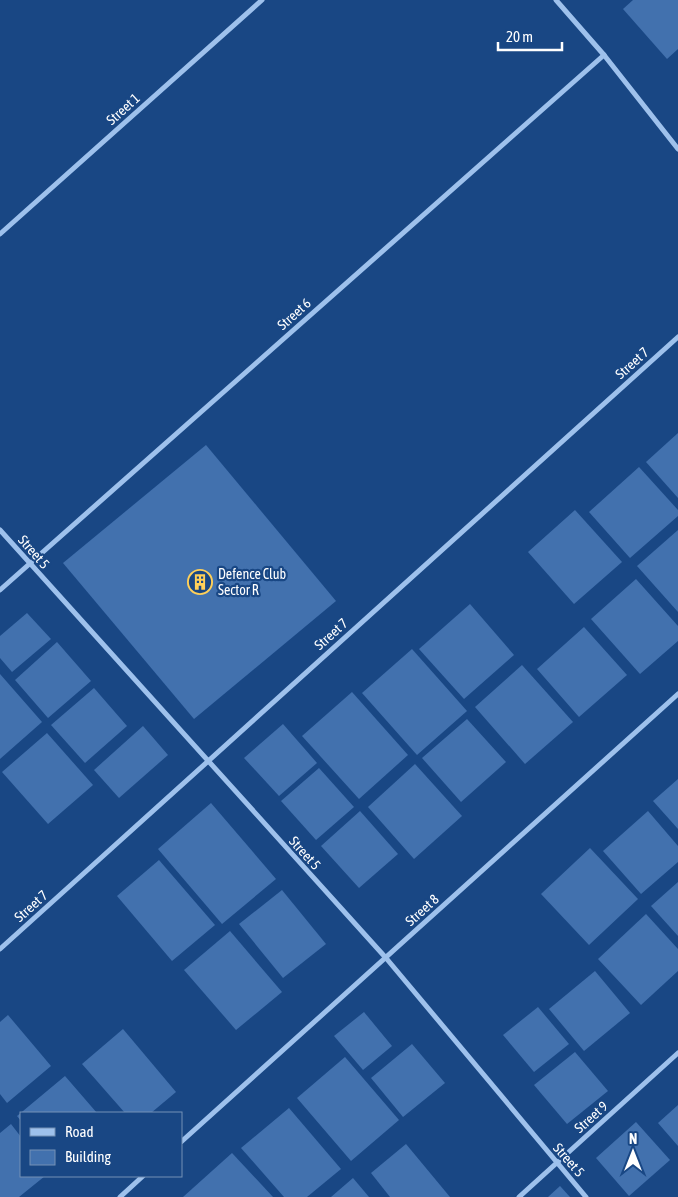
<svg xmlns="http://www.w3.org/2000/svg" width="678" height="1197" viewBox="0 0 678 1197" font-family="'Asap Condensed',sans-serif">
  <style>
    .building { fill: #4271ae }
    .lines { fill: none; stroke-linecap: round; stroke-linejoin: round }
    .minor { stroke: #9ec1ec; stroke-width: 5 }
    .labels { text-anchor: middle; dominant-baseline: central; stroke-width: 4.5; stroke-linejoin: round; paint-order: stroke }
    .street-label { font-size: 14px; fill: #fff; stroke: #194784 }
    .poi-label { font-size: 14px; fill: #fff; stroke: #194784; text-anchor: start }
  </style>
  <rect width="100%" height="100%" fill="#194784"/>
  <!-- building -->
  <g class="building">
    <polygon points="633,0 678,0 678,49 667,59 623,9"/>
    <polygon points="678,433 678,498 646,462"/>
    <polygon points="206,445 336,601 194,719 63,563"/>
    <polygon points="639,467 678,510 678,516 630,558 589,512"/>
    <polygon points="575,510 622,562 574,604 528,552"/>
    <polygon points="678,530 678,612 637,566"/>
    <polygon points="636,579 678,626 678,641 640,674 591,619"/>
    <polygon points="470,604 514,655 464,699 419,649"/>
    <polygon points="27,613 51,639 12,672 0,658 0,636"/>
    <polygon points="584,627 627,675 579,717 537,669"/>
    <polygon points="57,642 91,681 48,718 15,680"/>
    <polygon points="412,649 467,711 417,755 362,693"/>
    <polygon points="522,665 573,722 525,764 475,707"/>
    <polygon points="0,674 42,722 0,759"/>
    <polygon points="94,688 127,726 85,763 51,725"/>
    <polygon points="352,692 408,755 359,799 302,736"/>
    <polygon points="467,719 506,762 461,802 422,758"/>
    <polygon points="283,724 317,763 279,796 244,758"/>
    <polygon points="143,726 168,755 119,798 94,770"/>
    <polygon points="47,733 93,785 48,824 2,772"/>
    <polygon points="415,764 462,816 414,859 368,807"/>
    <polygon points="319,768 354,807 316,840 281,801"/>
    <polygon points="678,779 678,829 653,801"/>
    <polygon points="211,803 276,879 222,924 158,849"/>
    <polygon points="360,811 398,854 359,888 321,846"/>
    <polygon points="648,811 678,846 678,862 641,894 603,851"/>
    <polygon points="590,848 638,899 589,945 541,894"/>
    <polygon points="159,860 215,925 172,961 117,896"/>
    <polygon points="678,882 678,936 651,906"/>
    <polygon points="282,890 326,944 283,978 239,924"/>
    <polygon points="646,914 678,949 678,971 641,1005 598,959"/>
    <polygon points="230,931 282,992 236,1030 184,970"/>
    <polygon points="595,971 630,1013 584,1051 549,1009"/>
    <polygon points="538,1007 569,1044 534,1072 503,1035"/>
    <polygon points="364,1012 392,1046 363,1070 334,1036"/>
    <polygon points="8,1015 51,1066 7,1103 0,1094 0,1022"/>
    <polygon points="123,1029 176,1092 151,1113 125,1113 82,1064"/>
    <polygon points="412,1044 445,1083 403,1117 371,1078"/>
    <polygon points="575,1052 608,1091 567,1124 534,1085"/>
    <polygon points="345,1057 399,1120 351,1161 297,1098"/>
    <polygon points="65,1076 97,1113 21,1113 21,1121 17,1116"/>
    <polygon points="678,1105 678,1146 658,1123"/>
    <polygon points="289,1108 341,1169 307,1197 284,1197 241,1148"/>
    <polygon points="636,1122 670,1160 629,1196 596,1158"/>
    <polygon points="11,1124 21,1137 21,1176 45,1176 19,1197 0,1197 0,1133"/>
    <polygon points="406,1144 450,1197 390,1197 371,1173"/>
    <polygon points="232,1153 273,1197 183,1197"/>
    <polygon points="353,1178 369,1197 331,1197"/>
    <polygon points="560,1186 570,1197 548,1197"/>
  </g>
  <g class="lines">
    <!-- minor -->
    <g class="minor">
      <polyline points="556,0 604,55 678,149"/>
      <polyline points="0,234 262,0"/>
      <polyline points="0,530 386,958 586,1197"/>
      <polyline points="0,590 604,55"/>
      <polyline points="0,949 678,337"/>
      <polyline points="181,1142 678,694"/>
      <polyline points="120,1197 143,1176"/>
      <polyline points="519,1197 678,1053"/>
    </g>
  </g>
  <!-- icons -->
  <defs>
    <symbol id="building-ring" viewBox="-11 -11 22 22"><circle r="9.5" fill="#194784" stroke="#ffd059" stroke-width="1.5"/><path d="M-4-6H4V6H1V3H-1V6H-4ZM-2.5-4.3h1.7v1.8h-1.7ZM.8-4.3h1.7v1.8H.8ZM-2.5-1h1.7V.8h-1.7ZM.8-1h1.7V.8H.8Z" fill="#ffd059"/></symbol>
  </defs>
  <g fill-rule="evenodd">
    <use href="#building-ring" x="186" y="568" width="28" height="28"/>
  </g>
  <g class="labels">
    <!-- street labels -->
    <g class="street-label">
      <text transform="translate(123 109) rotate(-42)">Street 1</text>
      <text transform="translate(294 314) rotate(-42)">Street 6</text>
      <text transform="translate(632 363) rotate(-42)">Street 7</text>
      <text transform="translate(34 552) rotate(49)">Street 5</text>
      <text transform="translate(331 634) rotate(-42)">Street 7</text>
      <text transform="translate(305 853) rotate(48)">Street 5</text>
      <text transform="translate(31 906) rotate(-42)">Street 7</text>
      <text transform="translate(422 910) rotate(-42)">Street 8</text>
      <text transform="translate(591 1117) rotate(-42)">Street 9</text>
      <text transform="translate(569 1160) rotate(49)">Street 5</text>
    </g>
    <!-- poi labels -->
    <g class="poi-label">
      <text x="218" y="574">Defence Club<tspan x="218" dy="16">Sector R</tspan></text>
    </g>
  </g>
  <!-- legend -->
  <rect x="20" y="1112" width="162" height="65" fill="#194784" stroke="#7591b5"/>
  <rect x="30" y="1128" width="25" height="8" fill="#9ec1ec" stroke="#7591b5"/>
  <text x="65" y="1137" font-size="15" fill="#ffffff">Road</text>
  <rect x="30" y="1150" width="25" height="15" fill="#4271ae" stroke="#7591b5"/>
  <text x="65" y="1162" font-size="15" fill="#ffffff">Building</text>
  <!-- north arrow -->
  <g transform="translate(633 1152)" stroke="#194784" stroke-width="4" paint-order="stroke">
  <path d="M0-4L9 19L0 12L-9 19Z" fill="#ffffff"/>
  <text y="-8" font-size="14" font-weight="bold" text-anchor="middle" fill="#ffffff">N</text>
  </g>
  <!-- scale -->
  <path d="M498 42v8h64v-8" fill="none" stroke="#ffffff" stroke-width="2.5"/>
  <text x="506" y="42" font-size="15" fill="#ffffff" stroke="#194784" stroke-width="4" paint-order="stroke">20 m</text>
</svg>
